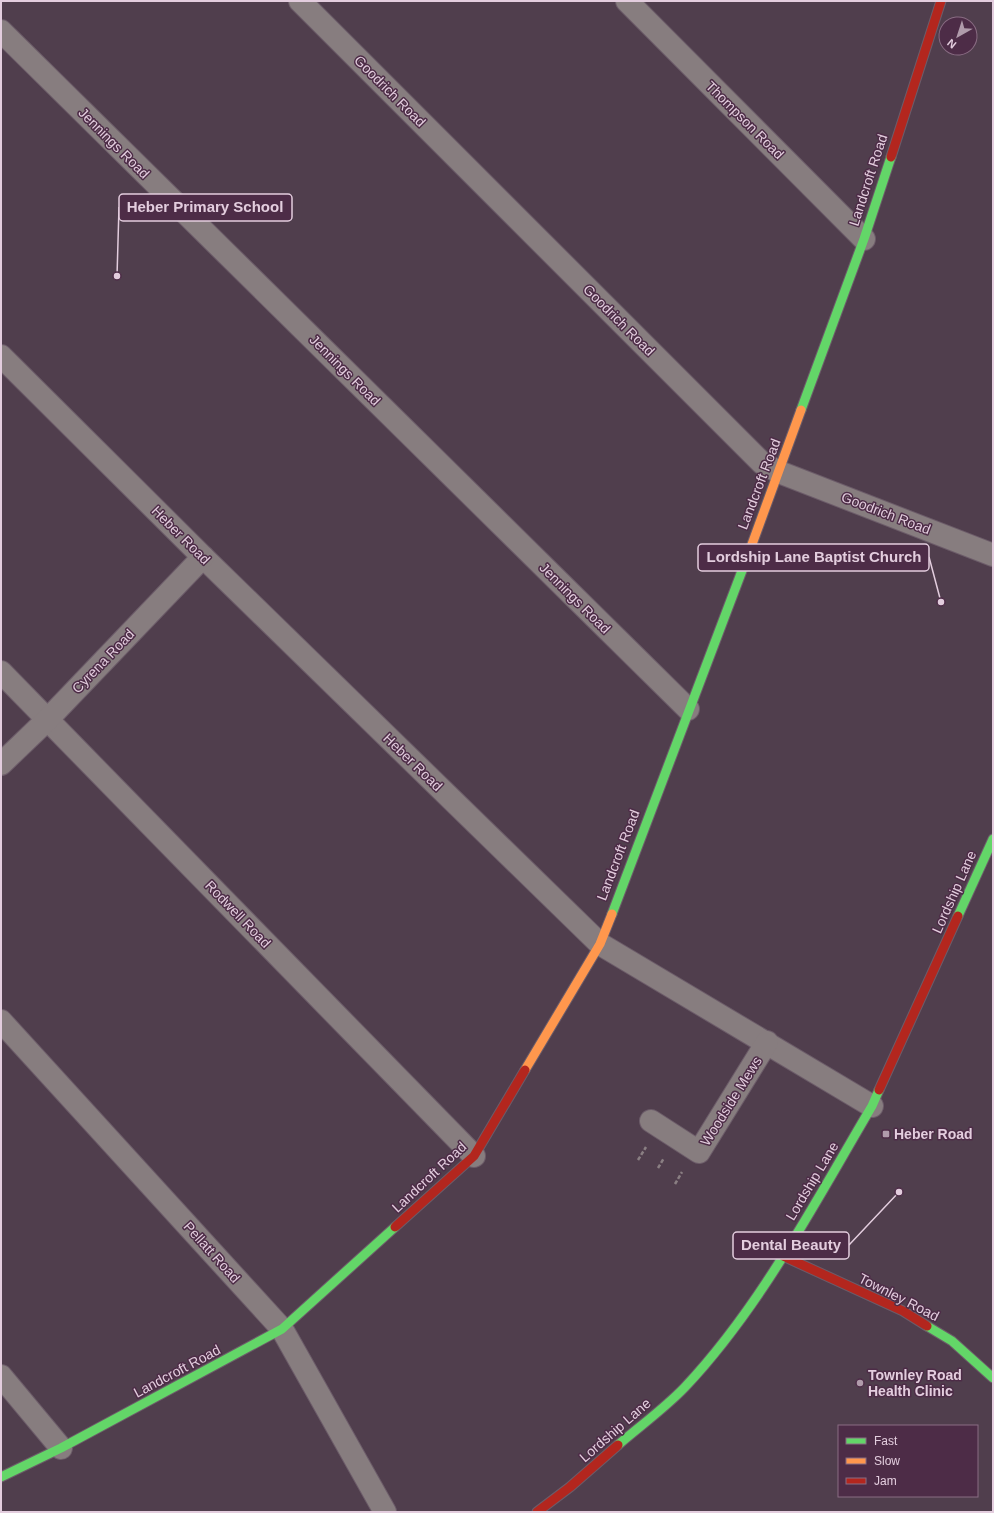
<svg xmlns="http://www.w3.org/2000/svg" width="994" height="1513" viewBox="0 0 994 1513" font-family="Helvetica,sans-serif">
  <style>
    .lines { fill: none; stroke-linecap: round; stroke-linejoin: round }
    .street-casing { stroke: #6c5c69; stroke-width: 24 }
    .fast-casing { stroke: #6c5c69; stroke-width: 11 }
    .slow-casing { stroke: #6c5c69; stroke-width: 11 }
    .jam-casing { stroke: #6c5c69; stroke-width: 11 }
    .path { stroke: #8a7f83; stroke-width: 2.5; stroke-dasharray: 4 2; stroke-linecap: butt }
    .street { stroke: #877d7f; stroke-width: 22 }
    .fast { stroke: #63d668; stroke-width: 9 }
    .slow { stroke: #ff974d; stroke-width: 9 }
    .jam { stroke: #b3261e; stroke-width: 9 }
    .poi-dot { fill: #b09bab; stroke: #4d2c47; stroke-width: 1.5 }
    .labels { text-anchor: middle; dominant-baseline: central; stroke-width: 3; stroke-linejoin: round; paint-order: stroke }
    .street-label { font-size: 14px; fill: #e3cdde; stroke: #4d2c47 }
    .poi-label { font-size: 14px; font-weight: bold; fill: #e3cdde; stroke: #4d2c47; text-anchor: start }
    .leader { fill: none; stroke: #e3cdde; stroke-width: 1.5 }
    .callout-dot { fill: #e3cdde; stroke: #4d2c47; stroke-width: 1.5 }
    .callout { fill: #4d2c47; stroke: #e3cdde; stroke-width: 1.5 }
    .callout-label { font-size: 15px; text-anchor: middle; font-weight: bold; fill: #e3cdde }
  </style>
  <rect width="100%" height="100%" fill="#503e4d"/>
  <g class="lines">
    <defs>
      <g id="street">
        <polyline points="300,1 762,463 779,472 993,555"/>
        <polyline points="627,1 864,239"/>
        <polyline points="1,31 688,709"/>
        <polyline points="1,356 203,557 600,944 872,1106"/>
        <polyline points="1,672 474,1156"/>
        <polyline points="1,764 48,719 203,557"/>
        <polyline points="1,1021 282,1329 385,1512"/>
        <polyline points="651,1121 699,1152 767,1042"/>
        <polyline points="1,1376 61,1448"/>
      </g>
      <g id="fast">
        <polyline points="801,410 864,239 891,157"/>
        <polyline points="612,914 751,547"/>
        <polyline points="958,916 993,839"/>
        <polyline points="927,1326 952,1341 993,1378"/>
        <path d="M618 1445C640 1426 665 1408 685 1387 762 1305 815 1202 872 1106L879 1090"/>
        <polyline points="1,1477 61,1448 282,1329 395,1227"/>
      </g>
      <g id="slow">
        <polyline points="751,547 801,410"/>
        <polyline points="525,1070 600,944 612,914"/>
      </g>
      <g id="jam">
        <polyline points="891,157 941,1"/>
        <polyline points="879,1090 958,916"/>
        <polyline points="395,1227 474,1156 525,1070"/>
        <polyline points="783,1256 903,1311 927,1326"/>
        <polyline points="537,1512 570,1487 618,1445"/>
      </g>
    </defs>
    <!-- street casing -->
    <use href="#street" class="street-casing"/>
    <!-- fast casing -->
    <use href="#fast" class="fast-casing"/>
    <!-- slow casing -->
    <use href="#slow" class="slow-casing"/>
    <!-- jam casing -->
    <use href="#jam" class="jam-casing"/>
    <!-- path -->
    <g class="path">
      <polyline points="638,1160 646,1147"/>
      <polyline points="658,1168 664,1158"/>
      <polyline points="675,1184 682,1172"/>
    </g>
    <!-- street -->
    <use href="#street" class="street"/>
    <!-- fast -->
    <use href="#fast" class="fast"/>
    <!-- slow -->
    <use href="#slow" class="slow"/>
    <!-- jam -->
    <use href="#jam" class="jam"/>
  </g>
  <!-- markers -->
  <g class="poi-dot">
    <rect x="882" y="1130" width="8" height="8" rx="2"/>
    <circle cx="860" cy="1383" r="4"/>
  </g>
  <g class="labels">
    <!-- street labels -->
    <g class="street-label">
      <text transform="translate(390 91) rotate(45)">Goodrich Road</text>
      <text transform="translate(745 120) rotate(45)">Thompson Road</text>
      <text transform="translate(114 143) rotate(45)">Jennings Road</text>
      <text transform="translate(868 180) rotate(-72)">Landcroft Road</text>
      <text transform="translate(619 320) rotate(45)">Goodrich Road</text>
      <text transform="translate(345 370) rotate(45)">Jennings Road</text>
      <text transform="translate(759 484) rotate(-69)">Landcroft Road</text>
      <text transform="translate(886 513) rotate(21)">Goodrich Road</text>
      <text transform="translate(181 535) rotate(45)">Heber Road</text>
      <text transform="translate(575 598) rotate(45)">Jennings Road</text>
      <text transform="translate(103 661) rotate(-46)">Cyrena Road</text>
      <text transform="translate(413 762) rotate(44)">Heber Road</text>
      <text transform="translate(618 855) rotate(-69)">Landcroft Road</text>
      <text transform="translate(954 892) rotate(-66)">Lordship Lane</text>
      <text transform="translate(238 914) rotate(46)">Rodwell Road</text>
      <text transform="translate(731 1101) rotate(-58)">Woodside Mews</text>
      <text transform="translate(429 1177) rotate(-43)">Landcroft Road</text>
      <text transform="translate(812 1181) rotate(-59)">Lordship Lane</text>
      <text transform="translate(212 1252) rotate(48)">Pellatt Road</text>
      <text transform="translate(899 1297) rotate(27)">Townley Road</text>
      <text transform="translate(177 1371) rotate(-28)">Landcroft Road</text>
      <text transform="translate(615 1430) rotate(-41)">Lordship Lane</text>
    </g>
    <!-- poi labels -->
    <g class="poi-label">
      <text x="894" y="1134">Heber Road</text>
      <text x="868" y="1375">Townley Road<tspan x="868" dy="16">Health Clinic</tspan></text>
    </g>
  </g>
  <!-- callouts -->
  <path class="leader" d="M117 276L119 207M941 602L929 557M899 1192L849 1245"/>
  <g class="callout-dot">
    <circle cx="117" cy="276" r="4"/>
    <circle cx="941" cy="602" r="4"/>
    <circle cx="899" cy="1192" r="4"/>
  </g>
  <g class="callout">
    <rect x="119" y="194" width="173" height="27" rx="4"/>
    <rect x="698" y="544" width="231" height="27" rx="4"/>
    <rect x="733" y="1232" width="116" height="27" rx="4"/>
  </g>
  <g class="callout-label">
    <text x="205" y="212">Heber Primary School</text>
    <text x="814" y="562">Lordship Lane Baptist Church</text>
    <text x="791" y="1250">Dental Beauty</text>
  </g>
  <!-- border -->
  <rect width="994" height="1513" fill="none" stroke="#e3cdde" stroke-width="4"/>
  <!-- legend -->
  <rect x="838" y="1425" width="140" height="72" fill="#4d2c47" stroke="#896c83"/>
  <rect x="846" y="1438" width="20" height="6" fill="#63d668" stroke="#896c83"/>
  <text x="874" y="1445" font-size="12" fill="#e3cdde">Fast</text>
  <rect x="846" y="1458" width="20" height="6" fill="#ff974d" stroke="#896c83"/>
  <text x="874" y="1465" font-size="12" fill="#e3cdde">Slow</text>
  <rect x="846" y="1478" width="20" height="6" fill="#b3261e" stroke="#896c83"/>
  <text x="874" y="1485" font-size="12" fill="#e3cdde">Jam</text>
  <!-- north arrow -->
  <g transform="translate(958 36) rotate(219)"><circle r="19" fill="#4d2c47" stroke="#896c83"/>
  <path d="M0-3L7 15L0 10L-7 15Z" fill="#b09bab"/>
  <text y="-6" font-size="11" font-weight="bold" text-anchor="middle" fill="#e3cdde">N</text>
  </g>
</svg>
